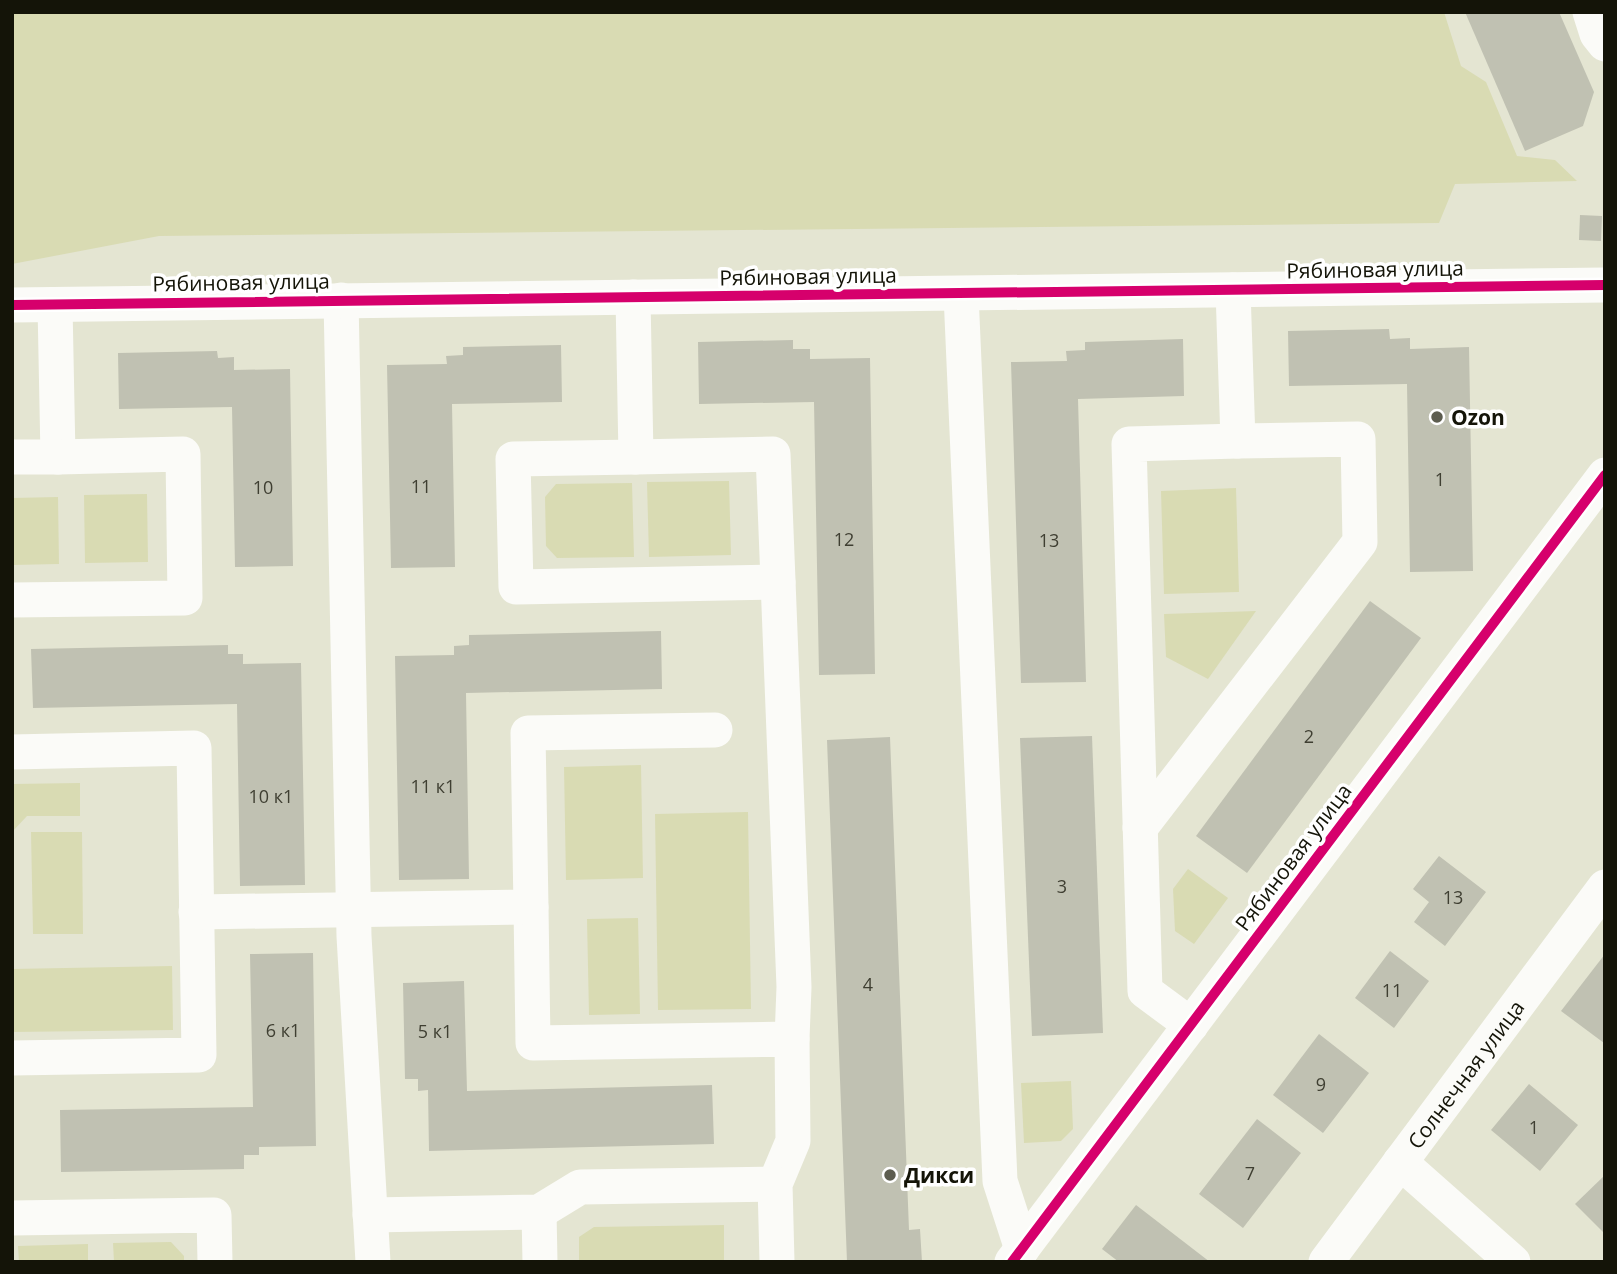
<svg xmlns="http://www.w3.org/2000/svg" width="1617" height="1274" viewBox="0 0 1617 1274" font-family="'Open Sans',sans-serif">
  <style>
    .green { fill: #d9dbb3 }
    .building { fill: #c0c1b2 }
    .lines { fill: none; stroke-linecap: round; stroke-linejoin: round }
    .minor { stroke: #fbfbf8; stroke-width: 35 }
    .cycleway-casing { stroke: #fff; stroke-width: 15 }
    .cycleway { stroke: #d6006c; stroke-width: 10 }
    .poi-dot { fill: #5d5d4f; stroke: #fff; stroke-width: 2.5 }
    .labels { text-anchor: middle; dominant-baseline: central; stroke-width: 7; stroke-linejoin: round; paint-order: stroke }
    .number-label { font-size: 18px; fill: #3f3f32 }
    .street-label { font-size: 21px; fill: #141408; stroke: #fff }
    .poi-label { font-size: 21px; font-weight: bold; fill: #141408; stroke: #fff; text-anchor: start }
  </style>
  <rect width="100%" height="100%" fill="#e4e5d2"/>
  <!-- green -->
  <g class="green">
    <polygon points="12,12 1444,12 1461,66 1486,82 1517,156 1555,160 1577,181 1455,184 1439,223 159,236 12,264"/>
    <polygon points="729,481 731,555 649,557 647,482"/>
    <polygon points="632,483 634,557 557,558 546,546 545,497 556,484"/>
    <polygon points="1236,488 1239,592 1164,594 1161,491"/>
    <polygon points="147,494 148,562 85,563 84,495"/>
    <polygon points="58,497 59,564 12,565 12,498"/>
    <polygon points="1256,611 1208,679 1166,657 1164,614"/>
    <polygon points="641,765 643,878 566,880 564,767"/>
    <polygon points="80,783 80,816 27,816 12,832 12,784"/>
    <polygon points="748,812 751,1009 658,1010 655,814"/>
    <polygon points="31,832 82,832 83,934 33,934"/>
    <polygon points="1188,869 1228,898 1194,944 1175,931 1173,889"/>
    <polygon points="638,918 640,1014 589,1015 587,919"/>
    <polygon points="172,966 173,1030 12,1032 12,969"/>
    <polygon points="1071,1081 1073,1129 1061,1141 1024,1143 1021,1083"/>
    <polygon points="724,1225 724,1262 579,1262 579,1237 594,1227"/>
    <polygon points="171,1242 184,1256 184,1262 114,1262 113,1243"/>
    <polygon points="88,1244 88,1262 19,1262 18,1246"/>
  </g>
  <!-- building -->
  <g class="building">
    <polygon points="1465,12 1559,12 1594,92 1583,126 1525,151"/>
    <polygon points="1580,215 1602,216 1601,241 1579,240"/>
    <polygon points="1389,329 1390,339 1410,338 1410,349 1469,347 1473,571 1410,572 1407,384 1289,386 1288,331"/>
    <polygon points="1183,339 1184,396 1078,399 1086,682 1021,683 1011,362 1067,361 1066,351 1085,350 1085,342"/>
    <polygon points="793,340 793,349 810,349 810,359 870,358 875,674 819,675 814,402 699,404 698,342"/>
    <polygon points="561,345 562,402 452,404 455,567 391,568 387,365 447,364 446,356 463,355 463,347"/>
    <polygon points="217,351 218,358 234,357 234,370 290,369 293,566 235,567 232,407 119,409 118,353"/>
    <polygon points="1370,601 1421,638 1247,873 1196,836"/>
    <polygon points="661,631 662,689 466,693 469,879 399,880 395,656 454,655 454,646 469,645 469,635"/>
    <polygon points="228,645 228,654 243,654 243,664 301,663 305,885 240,886 237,704 33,708 31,649"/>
    <polygon points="1092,736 1103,1033 1032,1036 1020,738"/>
    <polygon points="890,737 909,1230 920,1229 922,1262 847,1262 827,740"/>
    <polygon points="1439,856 1486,892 1445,946 1414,922 1429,902 1413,889"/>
    <polygon points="1390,951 1429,981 1394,1028 1355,998"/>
    <polygon points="313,953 316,1146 259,1147 259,1155 244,1155 244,1169 61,1172 60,1110 253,1107 250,954"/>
    <polygon points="1605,954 1605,1042 1604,1043 1561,1011"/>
    <polygon points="464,981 467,1091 712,1085 714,1144 429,1151 428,1090 418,1091 418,1079 405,1079 403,983"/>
    <polygon points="1319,1034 1369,1073 1323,1133 1273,1095"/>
    <polygon points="1529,1084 1578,1125 1540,1171 1491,1130"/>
    <polygon points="1257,1119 1301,1153 1243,1228 1199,1194"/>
    <polygon points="1605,1175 1605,1234 1575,1204"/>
    <polygon points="1136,1205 1210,1262 1119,1262 1102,1249"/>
  </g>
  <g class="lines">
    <!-- minor -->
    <g class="minor">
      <polyline points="1590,12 1597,34 1605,44"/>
      <polyline points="961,294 1000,1181 1022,1249"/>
      <polyline points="633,297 636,457 773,454 794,987 792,1039"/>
      <polyline points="341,300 354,936 373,1262"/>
      <polyline points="12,305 1605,285"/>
      <polyline points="12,457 58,457 55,305"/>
      <polyline points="636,457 513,459 516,587 778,582"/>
      <polyline points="12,600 185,598 183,454 58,457"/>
      <polyline points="12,752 194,748 199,1055 12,1058"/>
      <polyline points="1140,828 1360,542 1358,439 1238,441"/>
      <polyline points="531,907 533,1043 792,1039 793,1141 775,1184 777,1262"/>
      <polyline points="196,912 531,907 528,733 715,730"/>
      <polyline points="1191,1025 1145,991 1129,444 1238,441 1233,290"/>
      <polyline points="1400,1162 1513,1262"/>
      <polyline points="539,1212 540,1262"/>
      <polyline points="370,1215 539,1212 580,1187 775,1184"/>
      <polyline points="12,1218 214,1215 215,1262"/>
      <polyline points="1012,1262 1605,475"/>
      <path id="s1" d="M1326 1262 1605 887"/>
    </g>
    <defs>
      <g id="cycleway">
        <polyline points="12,305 1605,285"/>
        <polyline points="1012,1262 1605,475"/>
      </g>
    </defs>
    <!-- cycleway casing -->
    <use href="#cycleway" class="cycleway-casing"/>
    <!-- cycleway -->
    <use href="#cycleway" class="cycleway"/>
  </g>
  <!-- markers -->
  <g class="poi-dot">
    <circle cx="1437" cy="417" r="7"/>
    <circle cx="890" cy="1175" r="7"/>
  </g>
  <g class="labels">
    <!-- number labels -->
    <g class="number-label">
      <text x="1440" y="479">1</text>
      <text x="421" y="486">11</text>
      <text x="263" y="487">10</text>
      <text x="844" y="539">12</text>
      <text x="1049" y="540">13</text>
      <text x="1309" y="736">2</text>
      <text x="433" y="786">11 к1</text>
      <text x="271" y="796">10 к1</text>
      <text x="1062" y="886">3</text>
      <text x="1453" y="897">13</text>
      <text x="868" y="984">4</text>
      <text x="1392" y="990">11</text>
      <text x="283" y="1030">6 к1</text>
      <text x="435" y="1031">5 к1</text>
      <text x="1321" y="1084">9</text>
      <text x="1534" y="1127">1</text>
      <text x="1250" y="1173">7</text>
    </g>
    <!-- street labels -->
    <g class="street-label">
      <text transform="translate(1375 269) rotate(-1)">Рябиновая улица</text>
      <text transform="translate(808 276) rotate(-1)">Рябиновая улица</text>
      <text transform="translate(241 282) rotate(-1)">Рябиновая улица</text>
      <text transform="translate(1293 857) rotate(-53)">Рябиновая улица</text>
      <text stroke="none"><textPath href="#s1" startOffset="234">Солнечная улица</textPath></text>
    </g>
    <!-- poi labels -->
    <g class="poi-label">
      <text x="1451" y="417">Ozon</text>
      <text x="904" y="1175">Дикси</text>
    </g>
  </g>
  <!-- border -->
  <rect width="1617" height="1274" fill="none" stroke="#141408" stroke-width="28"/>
</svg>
